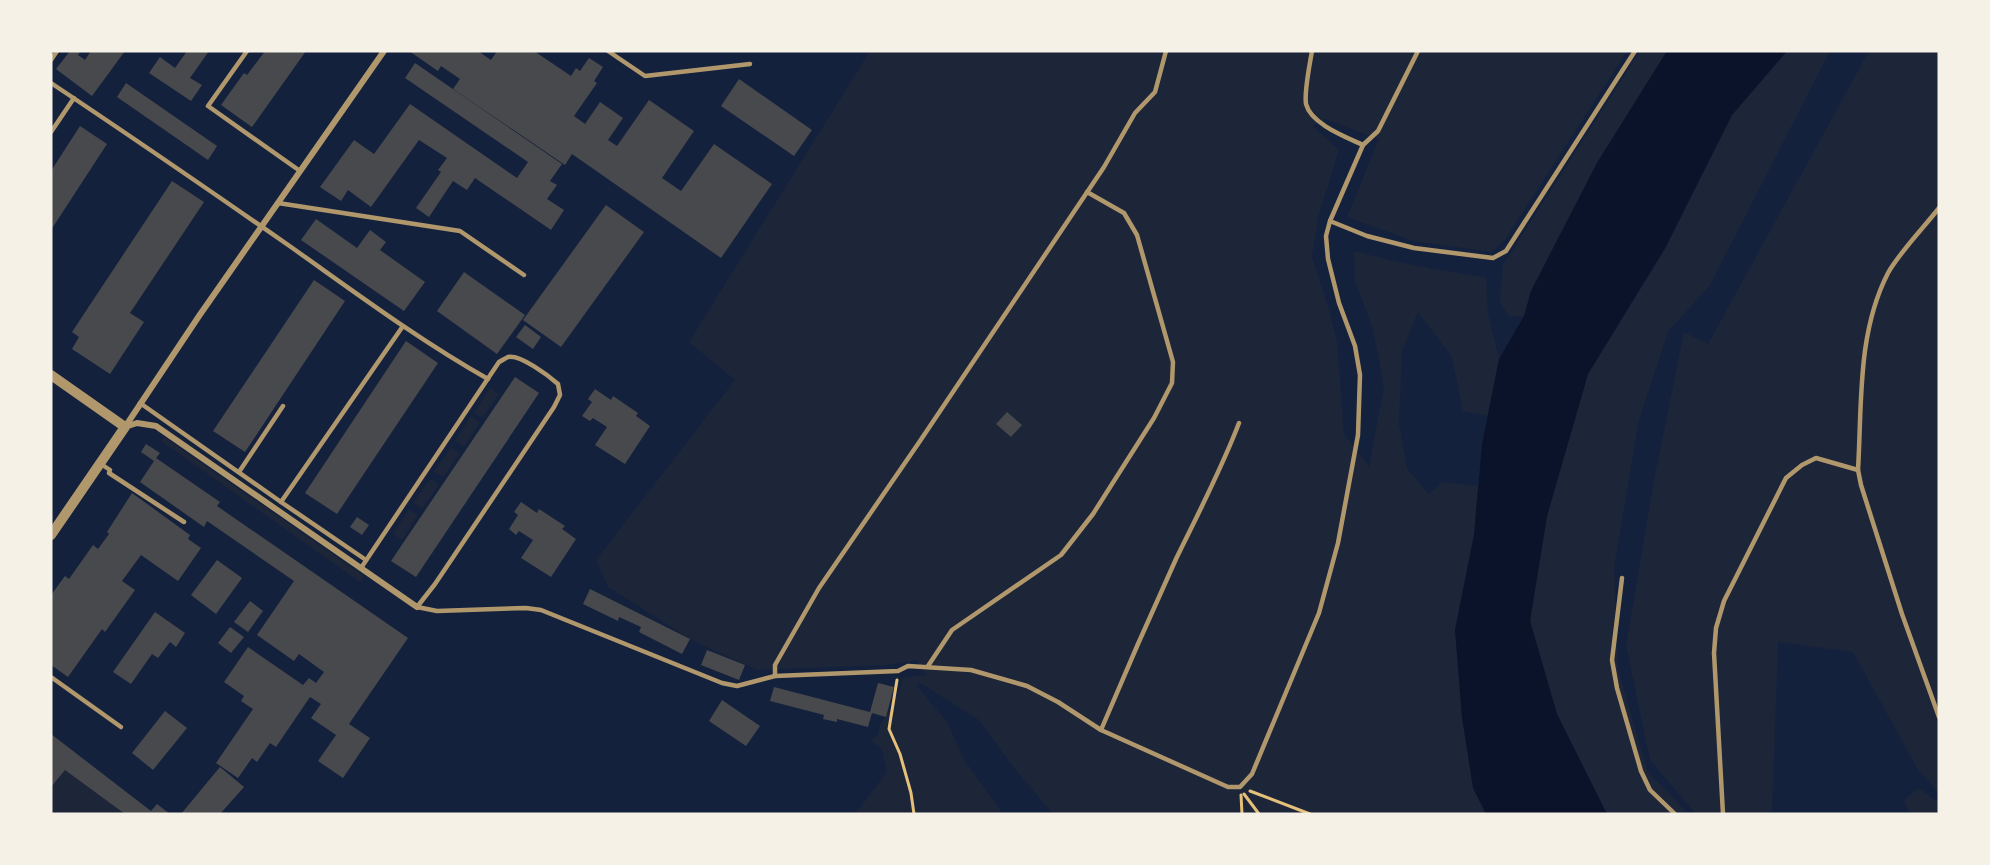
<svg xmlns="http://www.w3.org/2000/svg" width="1990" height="865" viewBox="0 0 1990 865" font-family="Helvetica,sans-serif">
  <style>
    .green { fill: #1d2539 }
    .water { fill: #0b132b }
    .building { fill: #48494c }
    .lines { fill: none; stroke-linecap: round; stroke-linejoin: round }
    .path { stroke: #e5c07b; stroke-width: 3 }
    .service { stroke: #b1986c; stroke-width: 4.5 }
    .minor { stroke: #b1986c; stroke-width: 6 }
    .tertiary { stroke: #b1986c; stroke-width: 10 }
  </style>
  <rect width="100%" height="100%" fill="#14213d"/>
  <!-- green -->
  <g class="green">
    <polygon points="870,51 1627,51 1504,241 1492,252 1414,241 1347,217 1379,139 1325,119 1313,126 1339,150 1319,214 1312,256 1329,310 1337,342 1344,434 1369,467 1384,387 1373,329 1355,281 1354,251 1397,262 1486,278 1488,314 1499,359 1488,416 1463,411 1452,357 1418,312 1402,351 1399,424 1407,469 1429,494 1442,482 1478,486 1474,535 1455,630 1462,717 1473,788 1486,814 1053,814 1011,764 979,720 920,683 916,685 948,723 963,758 1003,814 855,814 887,772 882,750 870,740 878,735 880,725 895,702 903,678 926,675 917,660 888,665 757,670 692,640 608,587 596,560 735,380 689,342"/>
    <polygon points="1640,51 1667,51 1597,163 1531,291 1524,316 1509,317 1500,301 1503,265"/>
    <polygon points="1787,51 1830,51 1710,285 1668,332 1639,420 1614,567 1618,669 1648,772 1689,814 1607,814 1557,714 1530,621 1547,516 1588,374 1666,248 1732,115"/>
    <polygon points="1869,51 1939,51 1939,793 1917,768 1853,652 1778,642 1772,814 1696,814 1650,760 1626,645 1655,475 1684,332 1708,344"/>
    <polygon points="490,388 499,394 482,418 474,413"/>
    <polygon points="471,416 480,422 464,447 455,441"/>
    <polygon points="164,437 364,576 360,582 161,441"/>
    <polygon points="451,447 460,453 443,477 434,472"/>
    <polygon points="430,479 439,484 422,509 413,503"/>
    <polygon points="409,509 418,515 402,540 393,534"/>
    <polygon points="51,759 125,814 51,814"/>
    <polygon points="1919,788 1939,803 1939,814 1909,814 1904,800"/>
  </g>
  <!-- water -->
  <polygon class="water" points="1667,51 1787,51 1732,115 1665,248 1588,374 1547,516 1530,621 1557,714 1607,814 1486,814 1473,788 1462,717 1455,630 1474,535 1482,444 1499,359 1524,316 1531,291 1597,163"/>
  <!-- building -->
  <g class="building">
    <polygon points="70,51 78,51 80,52 78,55 85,60 91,51 125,51 92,96 56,69"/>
    <polygon points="187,51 209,51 190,78 202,85 191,101 149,73 160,57 175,68"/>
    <polygon points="265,51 306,51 252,127 221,105 244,73 247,75"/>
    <polygon points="409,51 478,51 491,60 497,51 534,51 571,76 576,68 580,71 589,58 603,67 594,81 597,83 574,116 585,124 600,102 623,118 608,140 617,146 649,100 694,131 662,178 681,191 714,144 772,184 721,258 572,154 565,165 453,89 460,79 441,66 438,71"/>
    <polygon points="415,63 562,164 550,181 557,185 547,199 564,210 551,230 475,178 467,190 453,181 429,217 416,208 441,172 438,170 447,158 419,140 371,207 348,190 341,201 320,187 354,140 374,154 410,104 517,178 528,162 405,78"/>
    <polygon points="739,79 812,130 794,156 721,106"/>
    <polygon points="126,83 217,146 208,160 117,97"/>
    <polygon points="80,126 107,144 51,230 51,171"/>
    <polygon points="172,181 204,202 130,313 144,322 110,374 72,349 79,337 72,332"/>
    <polygon points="606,205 644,232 561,347 523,320"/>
    <polygon points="316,219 357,248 370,230 386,242 380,250 425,282 404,311 301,240"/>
    <polygon points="464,272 525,315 497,354 437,311"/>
    <polygon points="314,280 345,301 245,452 213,431"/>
    <polygon points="525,325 541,337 533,349 516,337"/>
    <polygon points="406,341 438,363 337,514 305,493"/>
    <polygon points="515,377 539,393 416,577 391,561"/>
    <polygon points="595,389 611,400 613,396 638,413 636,416 650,426 625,464 595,445 607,427 593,418 590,421 582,416 592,402 588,399"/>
    <polygon points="1007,412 1022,425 1011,437 996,424"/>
    <polygon points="146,444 160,453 156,458 220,502 217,506 408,638 349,724 370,738 343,778 318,761 336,735 311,718 321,704 310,697 276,747 270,743 257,762 252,758 238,778 216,763 253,709 241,701 244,696 224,682 248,647 303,685 309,678 316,683 324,672 299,654 294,661 257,635 294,581 207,521 204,527 140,482 154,461 141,452"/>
    <polygon points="132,493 190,535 188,539 201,548 178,581 141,555 122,581 135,590 105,632 102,629 68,677 51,665 51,595 65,576 69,579 93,545 98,549 109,534 107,532"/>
    <polygon points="521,502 537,513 539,509 565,526 562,529 576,539 551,577 521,558 533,540 519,531 516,535 509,529 518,515 514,512"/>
    <polygon points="357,517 369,525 362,535 350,527"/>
    <polygon points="217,560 242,578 216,614 191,595"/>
    <polygon points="590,589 690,639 682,654 639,632 641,627 619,617 618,621 583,604"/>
    <polygon points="250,601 263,611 248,632 234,622"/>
    <polygon points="155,612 185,633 176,647 170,642 158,658 152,654 131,684 113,672"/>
    <polygon points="230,627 244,637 231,653 218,643"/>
    <polygon points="707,650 745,665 739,680 701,665"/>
    <polygon points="878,683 894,687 886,717 872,713 868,727 837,719 837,722 823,719 824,715 770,701 774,687 870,712"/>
    <polygon points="722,700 760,726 746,746 709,721"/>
    <polygon points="165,711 187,728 153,770 132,753"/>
    <polygon points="51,734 151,811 157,804 170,814 125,814 65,770 51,787"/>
    <polygon points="220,767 244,787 220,814 181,814"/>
  </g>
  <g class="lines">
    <!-- path -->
    <g class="path">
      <polyline points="897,680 889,729 900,754 911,793 914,814"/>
      <polyline points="1250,791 1310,814"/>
      <polyline points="1244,794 1259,814"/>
      <polyline points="1241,795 1242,814"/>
    </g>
    <!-- service -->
    <g class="service">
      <polyline points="247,51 208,106 300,171"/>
      <polyline points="608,51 645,76 750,64"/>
      <path d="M1312 51C1310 63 1304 92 1306 104 1311 124 1346 137 1363 145L1330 221"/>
      <polyline points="51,60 57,51"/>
      <path d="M51 83C132 137 212 192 291 247 356 293 419 340 488 379"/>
      <polyline points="51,132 74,98"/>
      <polyline points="1363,145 1378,131 1418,51"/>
      <polyline points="278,203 460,231 524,275"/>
      <path d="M1939 208C1925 226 1899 253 1888 273 1857 333 1862 404 1858 470L1861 485 1902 614 1939 717"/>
      <polyline points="140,403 281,502 403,326"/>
      <polyline points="101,464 110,470 109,473 184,522"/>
      <polyline points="239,472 283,406"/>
      <polyline points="281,502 366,560"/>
      <path d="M361 568 499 362C501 361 506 358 508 357 520 354 549 376 558 384L560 395 554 407 435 584 417 607 437 611 526 608 541 610 722 683 737 686 775 676 898 671 908 666 971 670 1027 686 1058 702 1101 730 1228 787H1240L1252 774 1319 613 1338 543 1358 435 1360 375 1355 346 1339 303 1328 259 1326 236 1330 221 1367 236 1414 248 1493 258 1506 251 1635 51"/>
      <polyline points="1622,578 1612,660 1617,688 1641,771 1650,790 1675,814"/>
      <polyline points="928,666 952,630 1061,555 1093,514 1154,418 1172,383 1173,362 1137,235 1124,213 1087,192"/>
      <polyline points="775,676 775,665 819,588 920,441 1104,167 1135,113 1155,92 1166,51"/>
      <polyline points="51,677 121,727"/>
      <path d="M1101 730C1125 673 1150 616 1176 559 1198 514 1221 470 1239 423"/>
      <polyline points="1723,814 1714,653 1716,628 1724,601 1786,478 1802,465 1816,458 1858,470"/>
    </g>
    <!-- minor -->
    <g class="minor">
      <polyline points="125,427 199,316 384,51"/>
      <polyline points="125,427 137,423 156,426 417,607"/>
    </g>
    <!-- tertiary -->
    <polyline class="tertiary" points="51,375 125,427 51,535"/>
  </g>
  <!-- border -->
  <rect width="1990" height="865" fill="none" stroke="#f6f1e7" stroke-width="105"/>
</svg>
